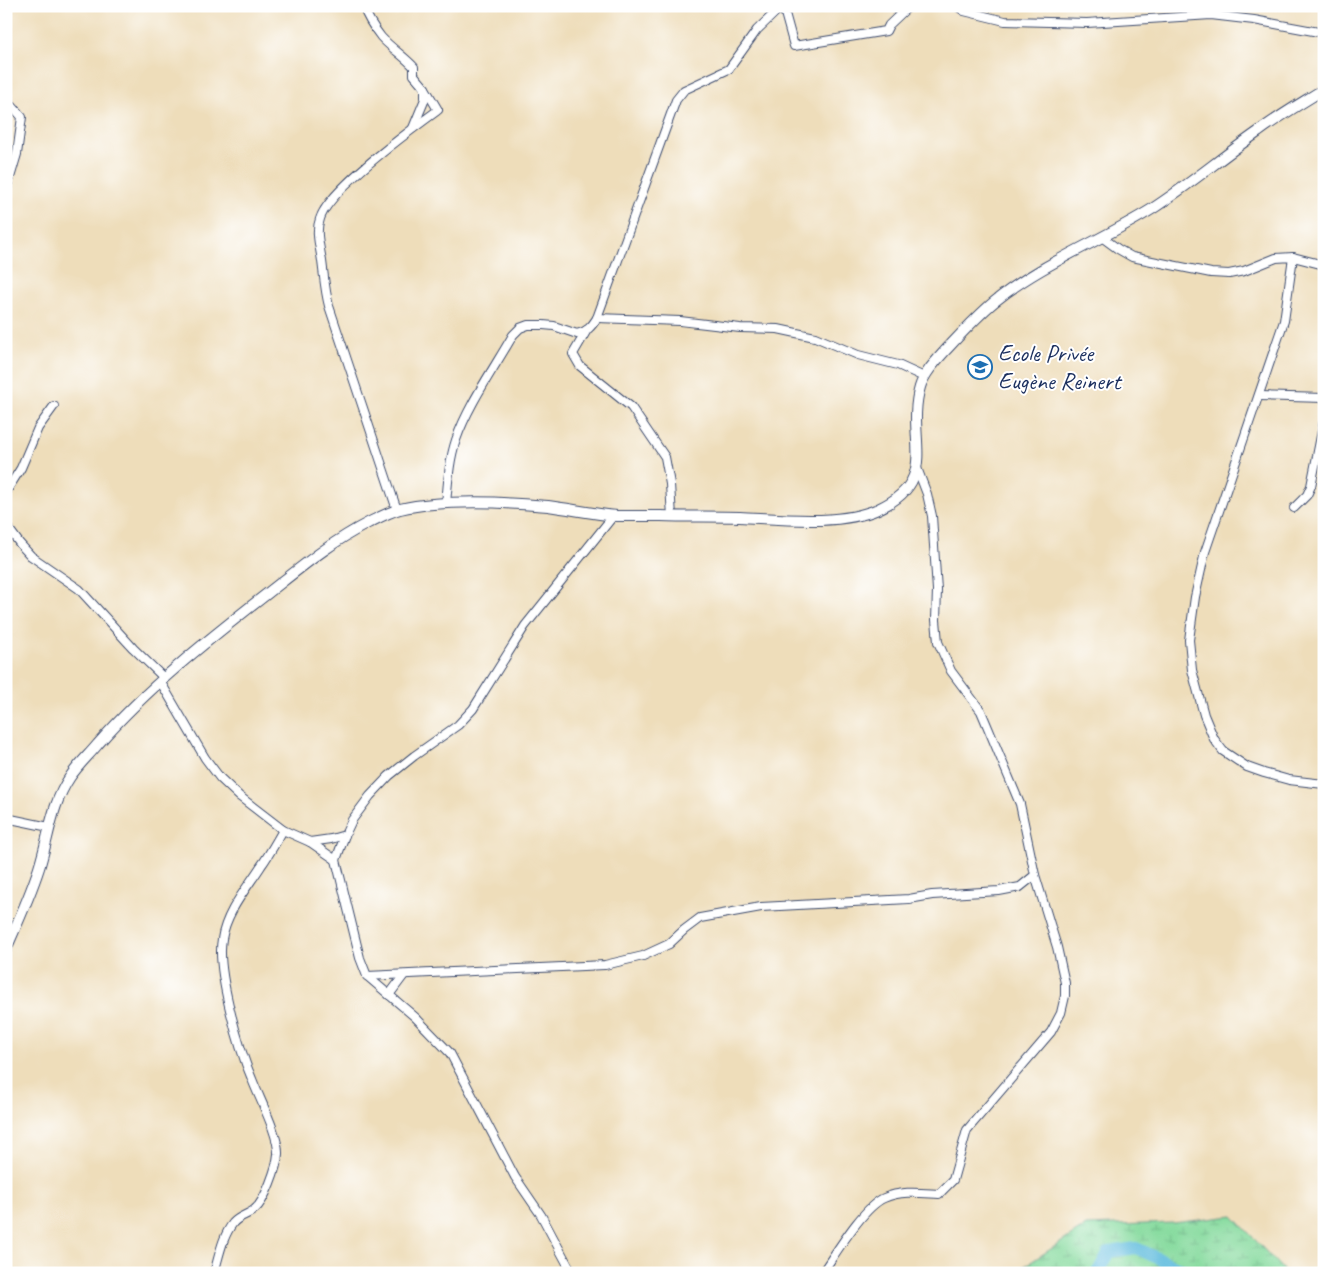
<svg xmlns="http://www.w3.org/2000/svg" width="1330" height="1279" viewBox="0 0 1330 1279" font-family="Caveat,sans-serif">
  <style>
    .wetland { fill: url(#wetland-marsh); stroke: #50847e }
    .lines { fill: none; stroke-linecap: round; stroke-linejoin: round }
    .river { stroke: #5fbbdd; stroke-width: 12 }
    .minor-casing { stroke: #3b496c; stroke-width: 10 }
    .tertiary-casing { stroke: #3b496c; stroke-width: 12 }
    .minor { stroke: #fff; stroke-width: 8 }
    .tertiary { stroke: #fff; stroke-width: 10 }
    .labels { text-anchor: middle; dominant-baseline: central; stroke-width: 4; stroke-linejoin: round; paint-order: stroke }
    .poi-label { font-size: 24px; fill: #1b2f5e; stroke: #fff; text-anchor: start }
  </style>
  <defs>
    <pattern id="wetland-marsh" width="20" height="14" patternUnits="userSpaceOnUse" patternTransform="scale(1.25)"><rect width="20" height="14" fill="#85da9d"/><path d="M1 5h8M5 5V1M11 12h8M15 12V8" fill="none" stroke="#72bb8a"/></pattern>
  </defs>
  <rect width="100%" height="100%" fill="#fff"/>
  <filter id="ink" filterUnits="userSpaceOnUse"><feTurbulence type="fractalNoise" baseFrequency=".02" numOctaves="2"/><feDisplacementMap in="SourceGraphic" scale="10" xChannelSelector="R" yChannelSelector="G"/><feConvolveMatrix kernelMatrix="1 2 1 2 8 2 1 2 1" color-interpolation-filters="sRGB"/></filter>
  <filter id="wash" filterUnits="userSpaceOnUse"><feTurbulence type="fractalNoise" baseFrequency=".0096" numOctaves="4" result="noise"/><feDisplacementMap in="SourceGraphic" scale="20" xChannelSelector="R" yChannelSelector="G"/><feGaussianBlur stdDeviation="1.12" result="paint"/><feColorMatrix in="noise" values="0 0 0 0 0 0 0 0 0 0 0 0 0 0 0 0 0 1.4 0 .05"/><feComposite in="paint" operator="in"/></filter>
  <g filter="url(#wash)">
    <rect width="100%" height="100%" fill="#eeddba"/>
    <!-- wetland -->
    <polygon class="wetland" points="1233,1216 1286,1273 1014,1273 1086,1226 1173,1223"/>
    <g class="lines">
      <!-- river -->
      <polyline class="river" points="1097,1273 1109,1252 1136,1248 1190,1273"/>
    </g>
  </g>
  <g filter="url(#ink)">
    <g class="lines">
      <defs>
        <g id="minor">
          <path d="M363 6C367 17 374 28 381 37 391 48 404 56 414 67V75L425 88V99L413 128"/>
          <polyline points="783,6 794,46 886,31 889,25 909,6"/>
          <polyline points="957,6 964,11 1005,21 1087,23 1211,15 1254,20 1324,33"/>
          <polyline points="6,99 22,117 17,154 6,191"/>
          <polyline points="1103,238 1118,249 1132,257 1211,273 1229,274 1244,271 1276,258 1293,257 1284,321 1205,552 1195,597 1189,640 1192,670 1204,715 1214,739 1223,751 1247,767 1264,773 1289,780 1324,784"/>
          <polyline points="1293,257 1324,265"/>
          <polyline points="597,318 680,321 740,328 778,329 815,337 858,355 898,365 924,377"/>
          <polyline points="587,330 573,354 580,366 631,407 665,457 670,484 672,517"/>
          <polyline points="1259,396 1324,398"/>
          <polyline points="6,492 21,468 38,428 54,406"/>
          <path d="M446 504C448 482 449 461 456 440 468 405 495 367 513 335L520 328 528 325H543L554 326 577 334C587 332 592 326 597 318L676 100 684 90 729 69 757 30 782 6"/>
          <polyline points="1294,508 1307,495 1311,486 1324,421"/>
          <path d="M397 510 329 306C325 291 324 276 322 261 320 247 315 232 320 219 328 190 412 129 438 110L425 88"/>
          <polyline points="6,525 20,544 31,556 79,589 133,648 164,678"/>
          <polyline points="160,681 205,758 220,778 239,796 283,830 310,842 336,860"/>
          <polyline points="6,818 49,827"/>
          <polyline points="310,842 331,839 345,835"/>
          <polyline points="367,976 605,965 643,956 669,944 684,930 700,918 761,907 909,899 932,895 999,891 1020,887 1035,875"/>
          <polyline points="389,995 404,975"/>
          <polyline points="570,1269 541,1215 515,1177 450,1053 415,1017 367,976 360,958 336,860 345,835 352,820 370,796 389,776 414,756 458,725 473,709 525,626 614,515"/>
          <path d="M214 1273C219 1257 222 1237 233 1223 239 1216 248 1215 255 1209 265 1201 277 1167 278 1154 279 1135 259 1098 252 1079 239 1049 216 970 222 939 226 912 247 888 261 866 269 855 276 842 283 830"/>
          <path d="M822 1273C836 1253 863 1207 884 1198 902 1190 921 1193 939 1194L953 1180 967 1130 1051 1032 1061 1013 1065 996V983L1057 947 1035 875 1020 804 981 711 951 671 938 642 936 620 937 590 932 516 927 494 917 468"/>
        </g>
        <path id="tertiary" d="M6 949C18 922 30 896 39 868 49 837 51 805 70 777 78 765 89 755 98 744 148 687 208 640 268 593 300 568 331 542 368 523 378 518 389 512 400 509 444 499 503 502 548 506 571 509 594 514 617 516 632 516 647 516 661 516 687 517 714 516 740 517 781 519 840 526 878 509 942 480 905 438 920 387 924 374 935 362 944 352 960 335 976 317 994 302 1040 264 1101 241 1152 209 1189 185 1222 157 1258 132 1279 116 1302 103 1324 89"/>
      </defs>
      <!-- minor casing -->
      <use href="#minor" class="minor-casing"/>
      <!-- tertiary casing -->
      <use href="#tertiary" class="tertiary-casing"/>
      <!-- minor -->
      <use href="#minor" class="minor"/>
      <!-- tertiary -->
      <use href="#tertiary" class="tertiary"/>
    </g>
  </g>
  <!-- icons -->
  <defs>
    <symbol id="school-ring" viewBox="-11 -11 22 22"><circle r="9.5" fill="#fff" stroke="#1f6fb2" stroke-width="1.5"/><path d="M0-5L7-2L0 1L-7-2ZM-4 1L0 2.5L4 1V4Q0 6-4 4Z" fill="#1f6fb2"/></symbol>
  </defs>
  <g fill-rule="evenodd">
    <use href="#school-ring" x="966" y="353" width="28" height="28"/>
  </g>
  <g class="labels">
    <!-- poi labels -->
    <g class="poi-label">
      <text x="998" y="353">Ecole Privée<tspan x="998" dy="28">Eugène Reinert</tspan></text>
    </g>
  </g>
  <!-- margin -->
  <rect width="1330" height="1279" fill="none" stroke="#fff" stroke-width="25"/>
</svg>
